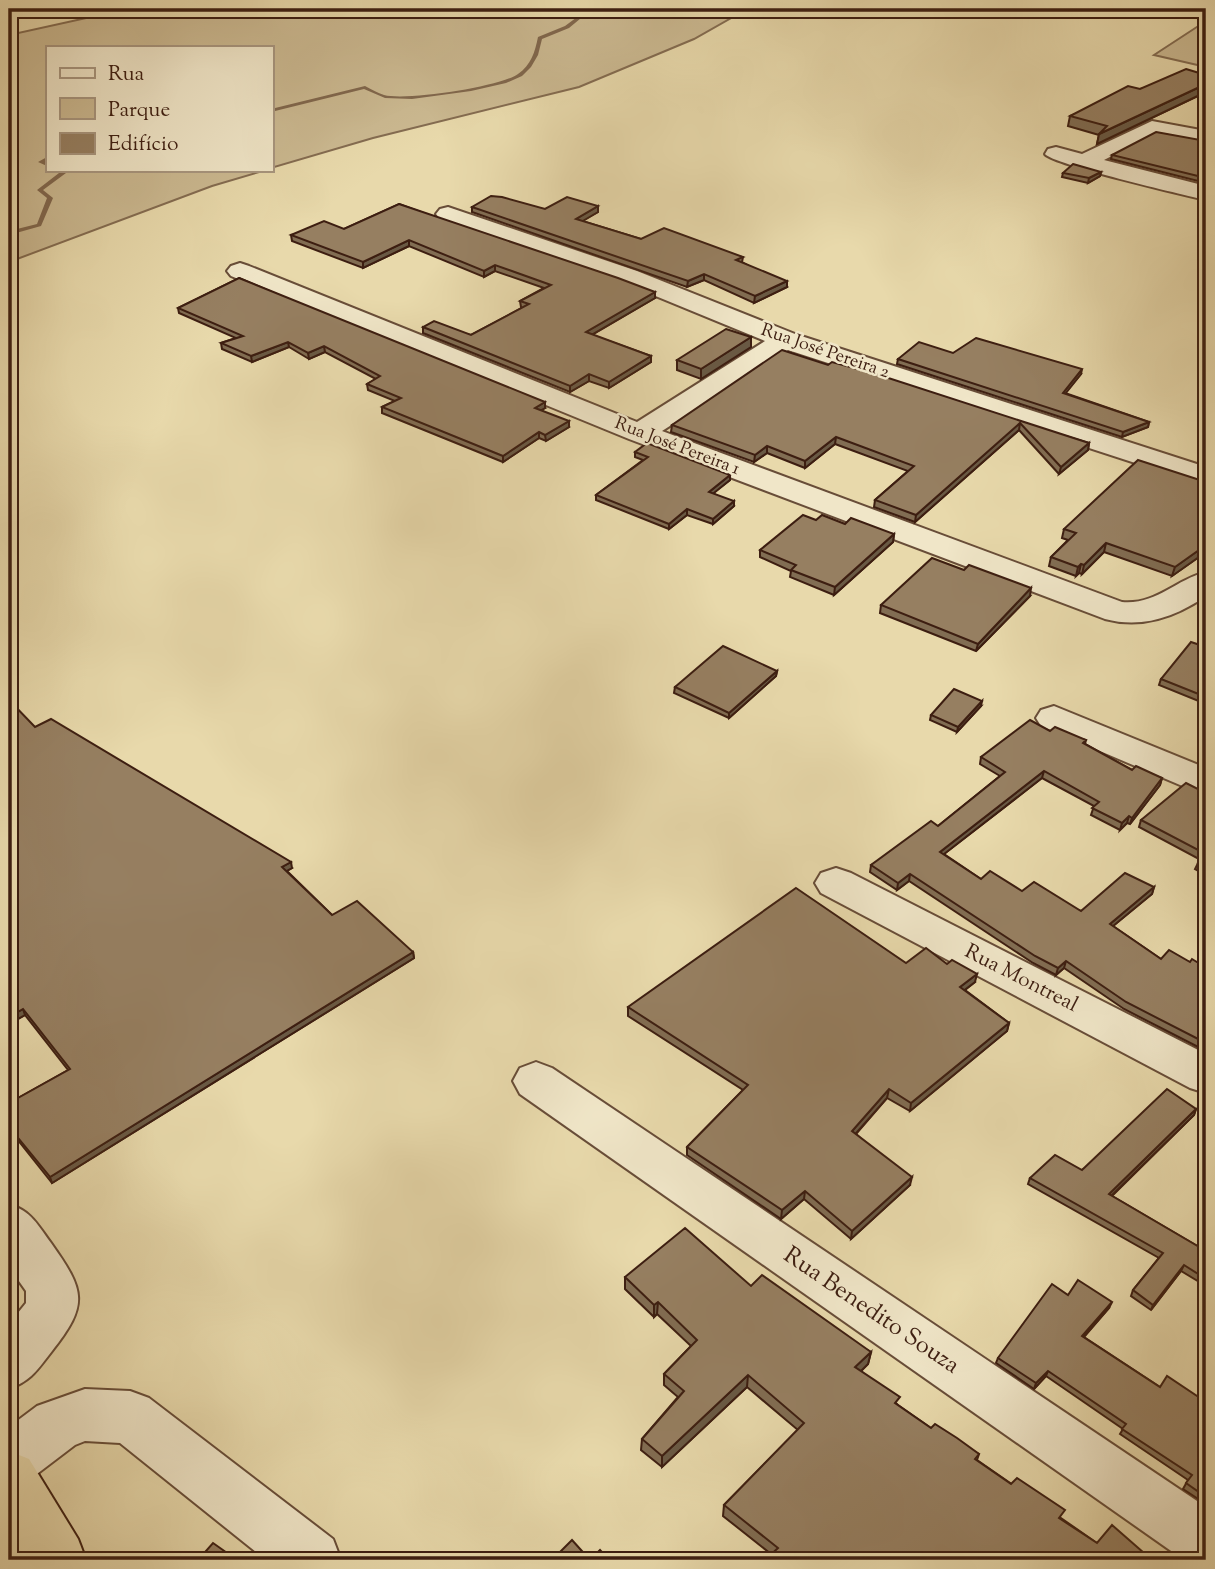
<svg xmlns="http://www.w3.org/2000/svg" width="1215" height="1569" viewBox="0 0 1215 1569" font-family="'Sorts Mill Goudy',serif">
  <style>
    .green { fill: #cbb991; stroke: #846c51; stroke-width: 2 }
    .lines { fill: none; stroke-linecap: round; stroke-linejoin: round }
    .stream { fill: #81684e; fill-rule: evenodd }
    .minor-casing { stroke: #684d38; stroke-width: 4 }
    .highway-casing { stroke: #3d1e11; stroke-width: 4 }
    .minor { fill: #f0e6c8; fill-rule: evenodd }
    .highway { fill: #e8d9ab; fill-rule: evenodd }
    .wall { fill: #816d53; stroke: #3d1e11; stroke-width: 2 }
    .shaded-wall { fill: #695944; stroke: #3d1e11; stroke-width: 2 }
    .building { fill: #967f61; stroke: #3d1e11; stroke-width: 2 }
    .labels { text-anchor: middle; dominant-baseline: central; stroke-width: 5; stroke-linejoin: round; paint-order: stroke }
    .far-street-label { font-size: 18px; fill: #3d1e11; stroke: #f0e6c8 }
    .street-label { font-size: 21px; fill: #3d1e11; stroke: #f0e6c8 }
    .near-street-label { font-size: 24px; fill: #3d1e11; stroke: #f0e6c8 }
  </style>
  <rect width="100%" height="100%" fill="#e8d9ab"/>
  <filter id="stains"><feTurbulence type="fractalNoise" baseFrequency=".00286" numOctaves="4"/><feColorMatrix values="0 0 0 0 .2 0 0 0 0 .09 0 0 0 0 .02 0 0 0 .5 -.17"/></filter>
  <radialGradient id="worn" r=".72"><stop offset=".6" stop-color="#630" stop-opacity="0"/><stop offset="1" stop-color="#630" stop-opacity=".3"/></radialGradient>
  <!-- green -->
  <g class="green">
    <polygon points="127,9 747,9 694,39 579,87 373,138 271,168 271,47 47,47 47,170 266,170 212,186 9,262 9,35"/>
    <polygon points="1206,21 1206,67 1154,55"/>
  </g>
  <g class="lines">
    <!-- stream -->
    <g class="stream">
      <path d="M588 9H592L569 28 542 39 538 55 531 67 522 76 506 83 471 91 412 99 385 98 364 89 271 112V109L365 86C371 89 378 93 384 95 406 101 500 87 518 74 531 65 535 52 538 37L565 26Z"/>
      <polygon points="47,157 47,161 45,162 47,163 47,166 38,162"/>
      <polygon points="55,170 60,170 66,173 43,190 53,198 41,226 9,235 9,231 37,224 47,198 37,190 59,173"/>
    </g>
    <defs>
      <g id="minor">
        <polygon points="9,9 24,9 21,13 9,17"/>
        <path d="M1152 121 1206 131V143L1155 134 1104 160 1206 186V200C1184 195 1052 164 1045 154L1048 149 1056 147 1082 154Z"/>
        <path d="M448 207 637 271 795 334 1206 467V486L788 350 662 431 1122 602C1156 605 1175 580 1206 572V596C1175 617 1142 629 1105 619L629 439 231 276 227 271 231 266 240 263 249 266 637 422 765 341 619 281 440 219 436 214 440 209Z"/>
        <polygon points="1054,706 1206,768 1206,796 1041,726 1036,718 1041,710"/>
        <polygon points="836,868 851,873 1206,1054 1206,1093 1190,1088 821,893 815,883 821,873"/>
        <polygon points="536,1062 552,1068 1206,1507 1206,1560 1184,1560 520,1094 513,1081 520,1068"/>
        <path d="M9 1204C32 1212 37 1224 51 1243 85 1291 89 1304 52 1351 37 1370 32 1380 9 1389V1324L26 1303V1291L9 1267Z"/>
        <polygon points="85,1389 130,1391 149,1398 333,1539 341,1560 266,1560 120,1443 85,1441 75,1445 29,1480 9,1488 9,1427 37,1406"/>
      </g>
      <polygon id="highway" points="9,1451 29,1459 78,1539 86,1560 24,1560 9,1533"/>
    </defs>
    <!-- minor casing -->
    <use href="#minor" class="minor-casing"/>
    <!-- highway casing -->
    <use href="#highway" class="highway-casing"/>
    <!-- minor -->
    <use href="#minor" class="minor"/>
    <!-- highway -->
    <use href="#highway" class="highway"/>
  </g>
  <!-- wall -->
  <g class="wall">
    <polygon points="1206,75 1206,92 1097,144 1099,135 1068,126 1070,116 1140,89"/>
    <polygon points="1206,141 1206,183 1111,159 1112,155"/>
    <polygon points="1101,172 1100,176 1088,183 1062,177 1063,173"/>
    <polygon points="399,204 655,298 592,335 651,356 651,362 609,388 589,381 570,392 423,333 423,327 471,335 522,308 521,307 520,301 544,288 495,271 484,277 409,246 363,268 292,241 291,235 344,229"/>
    <polygon points="598,206 598,212 582,221 641,239 743,257 742,262 787,287 754,303 704,280 687,287 472,212 472,207 545,209"/>
    <polygon points="239,278 545,408 541,410 569,427 546,441 539,438 503,462 382,413 382,407 395,401 368,390 367,384 376,379 325,352 309,359 289,347 252,362 222,349 221,343 236,338 179,313 178,308"/>
    <polygon points="751,347 701,379 677,370 677,360"/>
    <polygon points="953,353 1081,374 1065,393 1149,422 1148,427 1122,437 897,364 898,359"/>
    <polygon points="828,365 1089,443 1088,450 1059,474 1019,430 915,522 874,507 875,500 908,471 835,444 805,468 767,453 754,462 671,432 672,425"/>
    <polygon points="635,452 730,475 730,480 713,493 734,506 713,524 687,515 669,529 596,500 596,495 643,460 635,457"/>
    <polygon points="1206,482 1206,552 1172,576 1104,552 1082,574 1079,573 1076,576 1049,566 1051,557 1068,540 1062,538 1064,529"/>
    <polygon points="816,520 845,524 894,534 893,542 834,595 790,577 791,571 760,557 760,550"/>
    <polygon points="1030,596 976,651 880,613 881,605"/>
    <polygon points="1206,647 1206,704 1159,685 1161,679"/>
    <polygon points="777,671 776,676 729,718 674,693 675,687"/>
    <polygon points="981,706 957,732 930,720 931,715"/>
    <polygon points="35,727 292,868 287,871 332,915 413,952 414,958 52,1183 9,1129 9,1103 68,1070 25,1015 9,1024"/>
    <polygon points="1050,731 1086,740 1085,744 1132,770 1162,778 1160,785 1130,824 1127,823 1120,830 1091,815 1094,806 1042,778 944,854 981,879 1081,911 1154,887 1152,894 1113,926 1161,959 1190,962 1205,967 1206,966 1206,1051 1124,1009 1064,968 1056,975 1033,963 909,881 897,890 870,872 871,865 938,826 1000,776 980,764 981,757"/>
    <polygon points="1206,793 1206,875 1195,869 1198,863 1201,860 1139,827 1141,820"/>
    <polygon points="906,963 947,964 975,982 965,990 1009,1023 1007,1031 910,1111 887,1098 856,1134 910,1185 851,1239 804,1199 781,1219 687,1155 687,1147 743,1090 628,1016 628,1007"/>
    <polygon points="1196,1109 1194,1115 1112,1196 1206,1251 1206,1286 1181,1271 1151,1310 1131,1296 1133,1290 1159,1258 1028,1184 1030,1178 1082,1170"/>
    <polygon points="625,1277 751,1286 871,1352 868,1364 861,1371 898,1405 931,1428 979,1454 977,1460 1097,1543 771,1554 723,1516 724,1505 798,1430 747,1387 662,1467 641,1450 642,1439 678,1397 664,1385 664,1374 691,1346 657,1314 654,1317 625,1289"/>
    <polygon points="1068,1295 1109,1308 1084,1337 1160,1387 1206,1402 1206,1504 1183,1489 1188,1480 1120,1434 1123,1429 1046,1376 1034,1389 996,1363 998,1358"/>
  </g>
  <!-- shaded-wall -->
  <g class="shaded-wall">
    <polygon points="1206,84 1206,92 1097,144 1099,134"/>
    <polygon points="1101,172 1100,176 1088,183 1089,178"/>
    <polygon points="598,206 598,212 576,225 576,219"/>
    <polygon points="409,240 409,246 363,268 363,262"/>
    <polygon points="495,265 495,271 484,277 484,271"/>
    <polygon points="704,274 704,280 687,287 688,281"/>
    <polygon points="787,281 787,287 754,303 755,296"/>
    <polygon points="655,292 655,298 586,338 586,332"/>
    <polygon points="751,337 751,347 701,379 701,369"/>
    <polygon points="288,342 289,347 252,362 251,356"/>
    <polygon points="324,346 325,352 309,359 308,353"/>
    <polygon points="651,356 651,362 609,388 609,382"/>
    <polygon points="1082,369 1081,374 1062,398 1063,393"/>
    <polygon points="589,374 589,381 570,392 570,386"/>
    <polygon points="545,402 545,408 536,413 535,408"/>
    <polygon points="569,421 569,427 546,441 545,435"/>
    <polygon points="1149,422 1148,427 1122,437 1123,432"/>
    <polygon points="1020,423 1019,430 915,522 916,515"/>
    <polygon points="539,432 539,438 503,462 503,456"/>
    <polygon points="836,437 835,444 805,468 805,461"/>
    <polygon points="1089,443 1088,450 1059,474 1061,467"/>
    <polygon points="767,446 767,453 754,462 755,455"/>
    <polygon points="730,475 730,480 709,497 709,492"/>
    <polygon points="734,501 734,506 713,524 713,519"/>
    <polygon points="687,509 687,515 669,529 669,524"/>
    <polygon points="894,534 893,542 834,595 835,587"/>
    <polygon points="1106,543 1104,552 1082,574 1084,565"/>
    <polygon points="1206,545 1206,552 1172,576 1175,567"/>
    <polygon points="1081,564 1079,573 1076,576 1078,567"/>
    <polygon points="1031,588 1030,596 976,651 978,644"/>
    <polygon points="777,671 776,676 729,718 729,713"/>
    <polygon points="982,701 981,706 957,732 958,727"/>
    <polygon points="1044,771 1042,778 939,858 940,852"/>
    <polygon points="1162,778 1160,785 1130,824 1132,818"/>
    <polygon points="1129,816 1127,823 1120,830 1122,823"/>
    <polygon points="291,862 292,868 283,873 282,867"/>
    <polygon points="910,874 909,881 897,890 898,883"/>
    <polygon points="1154,887 1152,894 1107,931 1110,924"/>
    <polygon points="413,952 414,958 52,1183 50,1177"/>
    <polygon points="1066,961 1064,968 1056,975 1058,968"/>
    <polygon points="977,974 975,982 958,995 960,987"/>
    <polygon points="23,1009 25,1015 9,1024 9,1017"/>
    <polygon points="1009,1023 1007,1031 910,1111 911,1103"/>
    <polygon points="889,1089 887,1098 851,1139 852,1131"/>
    <polygon points="1196,1109 1194,1115 1107,1200 1109,1194"/>
    <polygon points="912,1177 910,1185 851,1239 852,1231"/>
    <polygon points="805,1191 804,1199 781,1219 782,1210"/>
    <polygon points="1184,1265 1181,1271 1151,1310 1153,1305"/>
    <polygon points="658,1302 657,1314 654,1317 654,1305"/>
    <polygon points="1112,1302 1109,1308 1080,1341 1082,1336"/>
    <polygon points="871,1352 868,1364 853,1379 855,1367"/>
    <polygon points="1048,1371 1046,1376 1034,1389 1036,1383"/>
    <polygon points="748,1375 747,1387 662,1467 662,1456"/>
  </g>
  <!-- building -->
  <g class="building">
    <polygon points="1186,69 1206,75 1206,84 1099,134 1107,126 1070,116 1128,86 1140,89"/>
    <polygon points="1156,132 1206,141 1206,178 1112,155"/>
    <polygon points="1073,164 1101,172 1089,178 1063,173"/>
    <polygon points="491,196 502,197 545,209 567,197 598,206 576,219 641,239 664,228 743,257 736,260 787,281 755,296 704,274 688,281 472,207"/>
    <polygon points="399,204 618,278 655,292 586,332 651,356 609,382 589,374 570,386 423,327 434,321 471,335 529,304 520,301 551,285 495,265 484,271 409,240 363,262 291,235 324,221 344,229"/>
    <polygon points="239,278 545,402 535,408 569,421 545,435 539,432 503,456 382,407 401,398 367,384 380,376 324,346 308,353 288,342 251,356 221,343 243,336 178,308"/>
    <polygon points="726,329 751,337 701,369 677,360"/>
    <polygon points="976,338 1082,369 1063,393 1149,422 1123,432 898,359 919,342 953,353"/>
    <polygon points="782,350 828,365 832,362 876,374 1089,443 1061,467 1020,423 916,515 875,500 914,466 836,437 805,461 767,446 755,455 672,425"/>
    <polygon points="647,443 730,475 709,492 734,501 713,519 687,509 669,524 596,495 648,457 635,452"/>
    <polygon points="1138,460 1206,482 1206,545 1175,567 1106,543 1084,565 1081,564 1078,567 1051,557 1076,533 1064,529"/>
    <polygon points="803,515 816,520 822,515 845,524 851,518 894,534 835,587 791,570 796,565 760,550"/>
    <polygon points="932,558 964,570 969,565 1031,588 978,644 881,605"/>
    <polygon points="1191,642 1206,647 1206,697 1161,679"/>
    <polygon points="723,646 777,671 729,713 675,687"/>
    <polygon points="954,689 982,701 958,727 931,715"/>
    <polygon points="9,700 35,727 51,719 291,862 282,867 332,915 357,901 413,952 50,1177 9,1127 9,1103 70,1069 23,1009 9,1017"/>
    <polygon points="1030,720 1050,731 1055,727 1086,740 1083,743 1132,770 1136,766 1162,778 1132,818 1129,816 1122,823 1092,808 1099,802 1044,771 940,852 981,879 990,871 1022,891 1034,882 1081,911 1125,873 1154,887 1110,924 1161,959 1169,950 1190,962 1192,959 1205,967 1206,966 1206,1043 1126,1002 1066,961 1058,968 1035,956 910,874 898,883 871,865 931,821 938,826 1005,772 981,757"/>
    <polygon points="1186,783 1206,793 1206,867 1198,863 1206,854 1141,820"/>
    <polygon points="796,888 906,963 926,948 947,964 952,960 977,974 960,987 1009,1023 911,1103 889,1089 852,1131 912,1177 852,1231 805,1191 782,1210 687,1147 748,1085 628,1007"/>
    <polygon points="1167,1089 1196,1109 1109,1194 1206,1251 1206,1279 1184,1265 1153,1305 1133,1290 1163,1253 1030,1178 1055,1155 1082,1170"/>
    <polygon points="685,1228 751,1286 762,1275 871,1352 855,1367 900,1397 895,1403 931,1428 935,1424 957,1438 979,1454 975,1459 1011,1484 1017,1478 1065,1510 1059,1518 1097,1543 1112,1525 1152,1560 765,1560 778,1548 724,1505 804,1423 748,1375 662,1456 642,1439 684,1391 664,1374 697,1340 658,1302 654,1305 625,1277"/>
    <polygon points="1078,1280 1112,1302 1082,1336 1160,1387 1167,1376 1206,1402 1206,1497 1186,1483 1192,1475 1122,1429 1126,1424 1048,1371 1036,1383 998,1358 1052,1284 1068,1295"/>
    <polygon points="572,1540 590,1560 600,1550 609,1560 552,1560"/>
    <polygon points="213,1543 230,1555 232,1553 243,1560 198,1560"/>
  </g>
  <g class="labels">
    <!-- far-street labels -->
    <g class="far-street-label">
      <text transform="translate(825 352) rotate(19)">Rua José Pereira 2</text>
      <text transform="translate(677 447) rotate(21)">Rua José Pereira 1</text>
    </g>
    <!-- street labels -->
    <g class="street-label">
      <text transform="translate(1021 979) rotate(27)">Rua Montreal</text>
    </g>
    <!-- near-street labels -->
    <g class="near-street-label">
      <text transform="translate(871 1311) rotate(34)">Rua Benedito Souza</text>
    </g>
  </g>
  <!-- margin -->
  <rect width="1215" height="1569" fill="none" stroke="#e8d9ab" stroke-width="35"/>
  <rect x="10" y="10" width="1194" height="1548" fill="none" stroke="#3d1e11" stroke-width="3.5"/>
  <rect x="18" y="18" width="1180" height="1534" fill="none" stroke="#3d1e11" stroke-width="2"/>
  <!-- legend -->
  <rect x="46" y="46" width="228" height="126" fill="#f0e6c8" stroke="#a8967f" stroke-width="2"/>
  <rect x="60" y="68" width="35" height="10" fill="#f0e6c8" stroke="#a8967f" stroke-width="2"/>
  <text x="108" y="80" font-size="21" fill="#3d1e11">Rua</text>
  <rect x="60" y="98" width="35" height="21" fill="#cbb991" stroke="#a8967f" stroke-width="2"/>
  <text x="108" y="116" font-size="21" fill="#3d1e11">Parque</text>
  <rect x="60" y="133" width="35" height="21" fill="#967f61" stroke="#a8967f" stroke-width="2"/>
  <text x="108" y="150" font-size="21" fill="#3d1e11">Edifício</text>
  <rect width="100%" height="100%" filter="url(#stains)"/>
  <rect width="100%" height="100%" fill="url(#worn)"/>
</svg>
